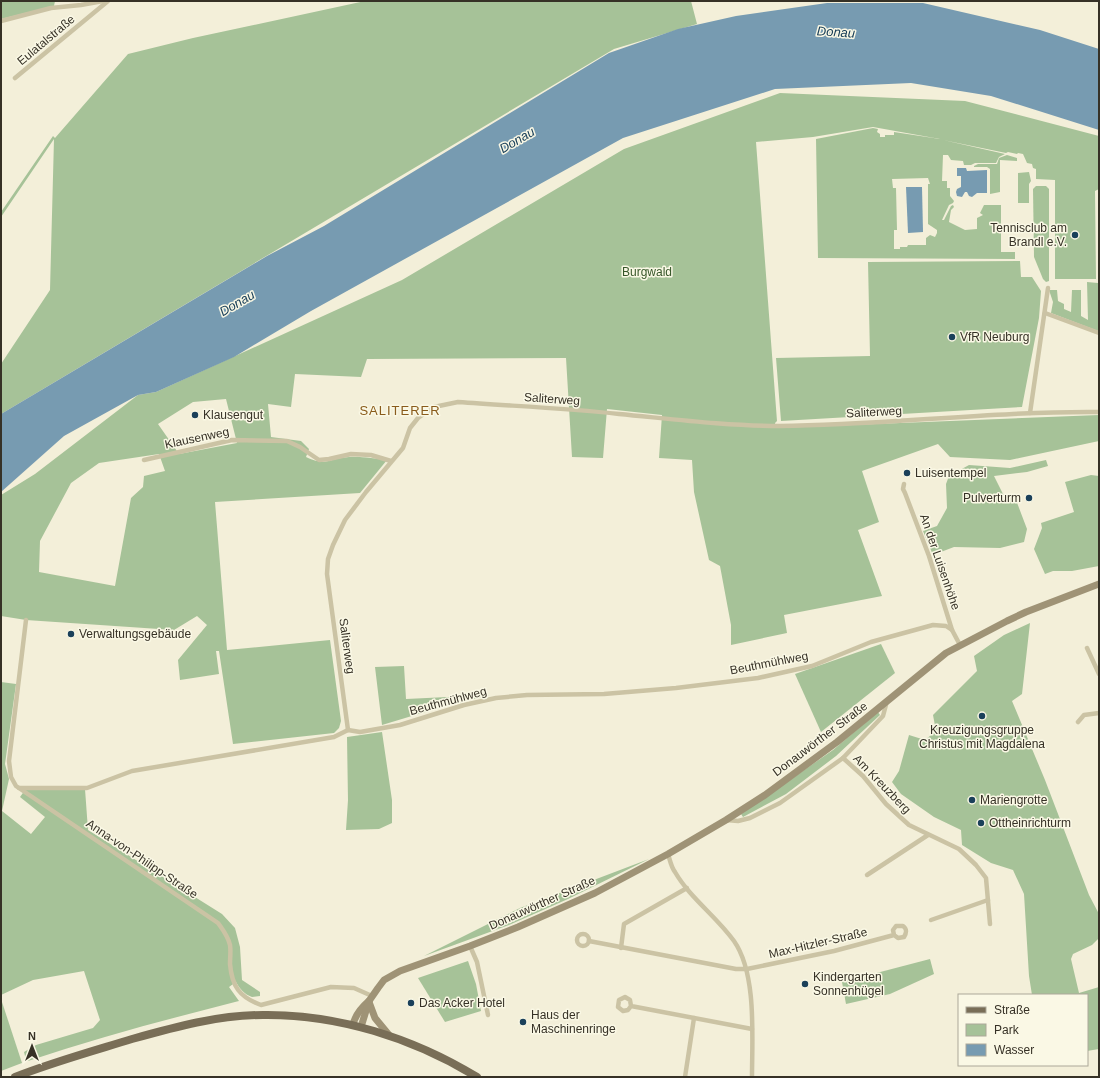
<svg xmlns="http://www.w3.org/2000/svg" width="1100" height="1078" viewBox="0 0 1100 1078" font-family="Arial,sans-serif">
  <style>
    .green { fill: #a6c298; fill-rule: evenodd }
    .water { fill: #779bb1 }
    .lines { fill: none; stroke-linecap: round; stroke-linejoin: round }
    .street { stroke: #cbc3a4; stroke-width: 4.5 }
    .secondary { stroke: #9f9376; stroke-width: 7 }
    .primary { stroke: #796e57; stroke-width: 8 }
    .poi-dot { fill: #1a405a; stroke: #faf8e5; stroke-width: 1.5 }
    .labels { text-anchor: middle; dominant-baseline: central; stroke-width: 3; stroke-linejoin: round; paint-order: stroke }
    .street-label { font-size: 12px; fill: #363126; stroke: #faf8e5 }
    .poi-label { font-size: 12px; fill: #363126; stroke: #faf8e5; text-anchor: start }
    .park-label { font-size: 12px; fill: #365629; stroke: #faf8e5 }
    .water-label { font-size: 13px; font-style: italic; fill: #1a405a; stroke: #faf8e5 }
    .neighbourhood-label { font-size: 13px; letter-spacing: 1px; fill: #895b1b; stroke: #faf8e5 }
  </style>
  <rect width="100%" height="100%" fill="#f3efd9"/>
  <!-- green -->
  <g class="green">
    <polygon points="1,1 55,1 54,6 1,19"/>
    <polygon points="365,1 691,1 697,24 614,49 1,414 1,364 50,290 54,139 1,217 1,212 53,136 55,138 128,54 193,38"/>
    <path d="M780 93 965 101 1099 136V189L1095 191 1096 279H1055V180L1036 179V169L1033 168 1032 164 1027 163 1023 154 1018 153 1017 154 1008 152 1006 153 943 140 1005 154 999 157 996 163H975L971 165H964L963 161 951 160 948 155H943L942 181H947V188H950V196L954 201 953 203 949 205 942 220H944L951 206 953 205 954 207 951 210 949 222 965 230 977 229V218L983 215 980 213 984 205H1001V252H1015V259L818 258 816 139 873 128 878 129 877 132 880 134V137H885V135H894V132L940 139 873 127 813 137 756 142 777 421 775 423 776 428 1099 415V441L1010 460 950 457 938 444 862 471 879 522 858 530 882 596 784 615 787 633 731 645V625L720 566 709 560 694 492 692 460 659 458 662 415 607 409 603 458 572 457 566 358 367 359 361 377 295 374 291 407 268 404 271 437 301 441 309 449 306 457C327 467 330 458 349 457 360 456 376 459 387 460L360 493 215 502 227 650 330 640 341 721 339 728 334 733 233 744 219 651H216L219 674 180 680 178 660 207 625 197 616 174 630 26 620 1 616V495L35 474 138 395 156 392 402 280 624 149ZM928 178 930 184H928V224L937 230V233L935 237 930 235 926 238V245H908L907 247H900V249H894V230H897L896 188H893L892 179ZM226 399 237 443 179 454 158 424 193 402ZM159 454 165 471 144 476 143 487 131 498 115 586 39 572 40 541 71 483 99 463Z"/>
    <polygon points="1007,155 1017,158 1017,161 1000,160 1000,192 990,194 990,169 987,167 974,167 974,166 978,164 997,164 999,158"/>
    <polygon points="1029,172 1031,181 1029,184 1029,203 1018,203 1018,173"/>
    <polygon points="1036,186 1046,186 1049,189 1049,281 1046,282 1043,279 1034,257 1033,189"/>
    <polygon points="1020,261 1021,277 1032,277 1041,291 1039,318 1022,407 781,421 776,358 870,356 868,262"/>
    <polygon points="1087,282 1098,283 1098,331 1051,313 1053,302 1049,290 1057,290 1058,301 1064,304 1064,309 1071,312 1072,290 1081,290 1081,316 1088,320"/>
    <polygon points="1046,460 1048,466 1027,472 994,476 1003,494 1016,500 1027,529 1024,542 1000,548 954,547 933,555 923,531 937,526 947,508 946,484 949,476 969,465 1010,468"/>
    <polygon points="1091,475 1099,476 1099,566 1072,571 1053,571 1045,574 1034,549 1042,528 1041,523 1074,512 1065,482"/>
    <polygon points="1030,623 1022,694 1012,701 1045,780 1089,895 1099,914 1099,938 1092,945 1073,954 1071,959 1079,993 1099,987 1099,1049 1087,1051 1087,995 1032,995 1029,976 1024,894 1013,870 991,863 962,845 961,830 934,817 901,794 892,782 899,771 909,735 925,740 936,731 933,715 977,671 974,656 1004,635"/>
    <polygon points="881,644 895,673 821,732 795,674"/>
    <polygon points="404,666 406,699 489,695 435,709 382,725 375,667"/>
    <path d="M1 682 16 684 5 764 9 779 2 811 31 834 45 817 20 797 25 790 85 789 88 830 222 914 235 928 240 947 242 980 260 992V996L252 997C244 994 240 989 236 982L229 987 239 1001 235 1002C165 1020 96 1038 28 1061L26 1060 24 1052 36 1045 93 1028 100 1020 84 971 33 980 1 995Z"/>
    <polygon points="878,712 880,715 836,756 786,794 743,817 741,814 833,750"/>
    <polygon points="382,732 392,800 392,823 379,829 346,830 348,800 347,737"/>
    <polygon points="649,859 568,899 509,925 424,956 520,908"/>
    <polygon points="930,959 934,974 890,994 846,1004 842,982"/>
    <polygon points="468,961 476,984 481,1011 445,1022 418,978"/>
    <polygon points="1,999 22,1063 1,1071"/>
  </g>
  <!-- water -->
  <g class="water">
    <polygon points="827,3 923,3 1040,30 1099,49 1099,130 991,96 911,83 775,89 623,138 311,311 234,357 156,392 138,395 64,436 1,492 1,414 267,256 324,226 609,53 678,29 736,16"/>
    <polygon points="957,168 966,168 967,171 987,170 987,193 977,193 972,197 969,196 967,192 965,192 962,197 957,196 956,192 957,189 961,187 961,176 957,176"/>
    <polygon points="906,187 922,187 923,232 908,233"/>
  </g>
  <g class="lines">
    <!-- street -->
    <g class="street">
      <polyline points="1,21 51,8 81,5 103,1"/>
      <polyline points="15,78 108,1"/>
      <polyline points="1045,313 1099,333"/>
      <polyline points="1030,413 1048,288"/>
      <polyline points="144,460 232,440 287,441 300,447 319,460 329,459 351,454 371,455 391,461"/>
      <polyline points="904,484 903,489 905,493 929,556 952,630 960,645"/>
      <path d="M26 620 9 761 11 777 16 786 218 923C223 930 228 936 230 945 231 951 230 957 230 964 232 986 239 997 261 1005L331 987 354 988 372 996"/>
      <polyline points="1087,648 1099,674"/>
      <polyline points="1078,722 1084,715 1099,713"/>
      <path d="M348 730 327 574 328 559 333 545 345 520 366 492 403 448 410 428 418 418 434 407 458 402C511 406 565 408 619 414 672 419 726 426 780 426 886 425 992 411 1099 412"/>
      <polyline points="843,758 863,776 886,804 909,825 959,849 976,865 986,878 990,924"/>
      <polyline points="19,788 87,788 132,771 334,737 348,730 360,732 400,725 464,705 496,698 527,695 604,694 676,688 758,678 812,666 871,642 933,625 946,626 952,630"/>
      <polyline points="726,820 738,821 750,818 780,803 843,758 883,716 887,701"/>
      <path d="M668 854C670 860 671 867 675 872 690 898 716 916 734 941 757 974 752 1037 752 1077"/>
      <polyline points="867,875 928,835"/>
      <polyline points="931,920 988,900"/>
      <circle cx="583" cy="940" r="6"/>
      <path d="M589 941 736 969H747L834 951 894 935 898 938 904 937C907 932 907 929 903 926H896L893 930 894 935"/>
      <polyline points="470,946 477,962 488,1015"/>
      <polyline points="621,948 624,924 687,888"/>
      <polyline points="631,1006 628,1010 623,1011 618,1007 619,1000 625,997 630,1000 631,1006 752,1029"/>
      <polyline points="685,1077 694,1018"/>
    </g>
    <!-- secondary -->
    <g class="secondary">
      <polyline points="369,1002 375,1018 389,1035"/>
      <path d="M353 1025C355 1015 361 1008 369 1001"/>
      <polyline points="361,1027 369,1001 378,988 384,980 400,971 470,946 518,927 595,893 668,854 726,820 765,795 837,742 946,653 1007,621 1026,612 1099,584"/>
    </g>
    <!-- primary -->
    <path class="primary" d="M15 1077C53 1062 93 1051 132 1039 175 1027 218 1015 263 1015 338 1014 413 1038 477 1077"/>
  </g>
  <!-- markers -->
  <g class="poi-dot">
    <circle cx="1075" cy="235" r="4"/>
    <circle cx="952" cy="337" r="4"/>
    <circle cx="195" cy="415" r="4"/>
    <circle cx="907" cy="473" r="4"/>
    <circle cx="1029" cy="498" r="4"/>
    <circle cx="71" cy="634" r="4"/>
    <circle cx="982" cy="716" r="4"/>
    <circle cx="972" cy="800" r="4"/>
    <circle cx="981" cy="823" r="4"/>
    <circle cx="805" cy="984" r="4"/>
    <circle cx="411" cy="1003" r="4"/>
    <circle cx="523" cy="1022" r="4"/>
  </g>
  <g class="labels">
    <!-- street labels -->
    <g class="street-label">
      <text transform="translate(46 40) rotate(-40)">Eulatalstraße</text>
      <text transform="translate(552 399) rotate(4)">Saliterweg</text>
      <text transform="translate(874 412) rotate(-3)">Saliterweg</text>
      <text transform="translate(197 438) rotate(-12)">Klausenweg</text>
      <text transform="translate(940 562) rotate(71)">An der Luisenhöhe</text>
      <text transform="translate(347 646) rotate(82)">Saliterweg</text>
      <text transform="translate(769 663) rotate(-11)">Beuthmühlweg</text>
      <text transform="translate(448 701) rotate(-15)">Beuthmühlweg</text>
      <text transform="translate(820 739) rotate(-37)">Donauwörther Straße</text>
      <text transform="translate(882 784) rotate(46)">Am Kreuzberg</text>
      <text transform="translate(142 859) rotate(34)">Anna-von-Philipp-Straße</text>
      <text transform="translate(542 903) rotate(-24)">Donauwörther Straße</text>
      <text transform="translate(818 943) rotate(-13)">Max-Hitzler-Straße</text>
    </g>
    <!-- poi labels -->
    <g class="poi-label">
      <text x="1067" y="228" text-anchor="end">Tennisclub am<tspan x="1067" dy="14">Brandl e.V.</tspan></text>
      <text x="960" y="337">VfR Neuburg</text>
      <text x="203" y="415">Klausengut</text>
      <text x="915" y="473">Luisentempel</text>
      <text x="1021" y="498" text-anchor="end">Pulverturm</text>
      <text x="79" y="634">Verwaltungsgebäude</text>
      <text x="982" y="730" text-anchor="middle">Kreuzigungsgruppe<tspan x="982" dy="14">Christus mit Magdalena</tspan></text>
      <text x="980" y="800">Mariengrotte</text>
      <text x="989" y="823">Ottheinrichturm</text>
      <text x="813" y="977">Kindergarten<tspan x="813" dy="14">Sonnenhügel</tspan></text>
      <text x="419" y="1003">Das Acker Hotel</text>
      <text x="531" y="1015">Haus der<tspan x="531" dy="14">Maschinenringe</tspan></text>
    </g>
    <!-- park labels -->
    <g class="park-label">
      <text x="647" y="272">Burgwald</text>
    </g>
    <!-- water labels -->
    <g class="water-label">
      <text transform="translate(836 32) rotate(4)">Donau</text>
      <text transform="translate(517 140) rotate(-30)">Donau</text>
      <text transform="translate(237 303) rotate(-30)">Donau</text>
    </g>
    <!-- neighbourhood labels -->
    <g class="neighbourhood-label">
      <text x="400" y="410">SALITERER</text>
    </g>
  </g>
  <!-- border -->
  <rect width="1100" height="1078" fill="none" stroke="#363126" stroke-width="4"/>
  <!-- legend -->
  <rect x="958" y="994" width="130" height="72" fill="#faf8e5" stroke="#aca899"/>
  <rect x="966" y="1007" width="20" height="6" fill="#796e57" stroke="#aca899"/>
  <text x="994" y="1014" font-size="12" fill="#363126">Straße</text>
  <rect x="966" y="1024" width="20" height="12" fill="#a6c298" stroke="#aca899"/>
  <text x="994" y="1034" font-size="12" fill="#363126">Park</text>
  <rect x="966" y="1044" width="20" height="12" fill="#779bb1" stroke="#aca899"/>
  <text x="994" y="1054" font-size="12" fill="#363126">Wasser</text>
  <!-- north arrow -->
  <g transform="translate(32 1046)" stroke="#faf8e5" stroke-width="3" paint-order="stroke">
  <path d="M0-3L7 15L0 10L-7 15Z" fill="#363126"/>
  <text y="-6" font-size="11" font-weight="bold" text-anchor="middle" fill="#363126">N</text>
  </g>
</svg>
